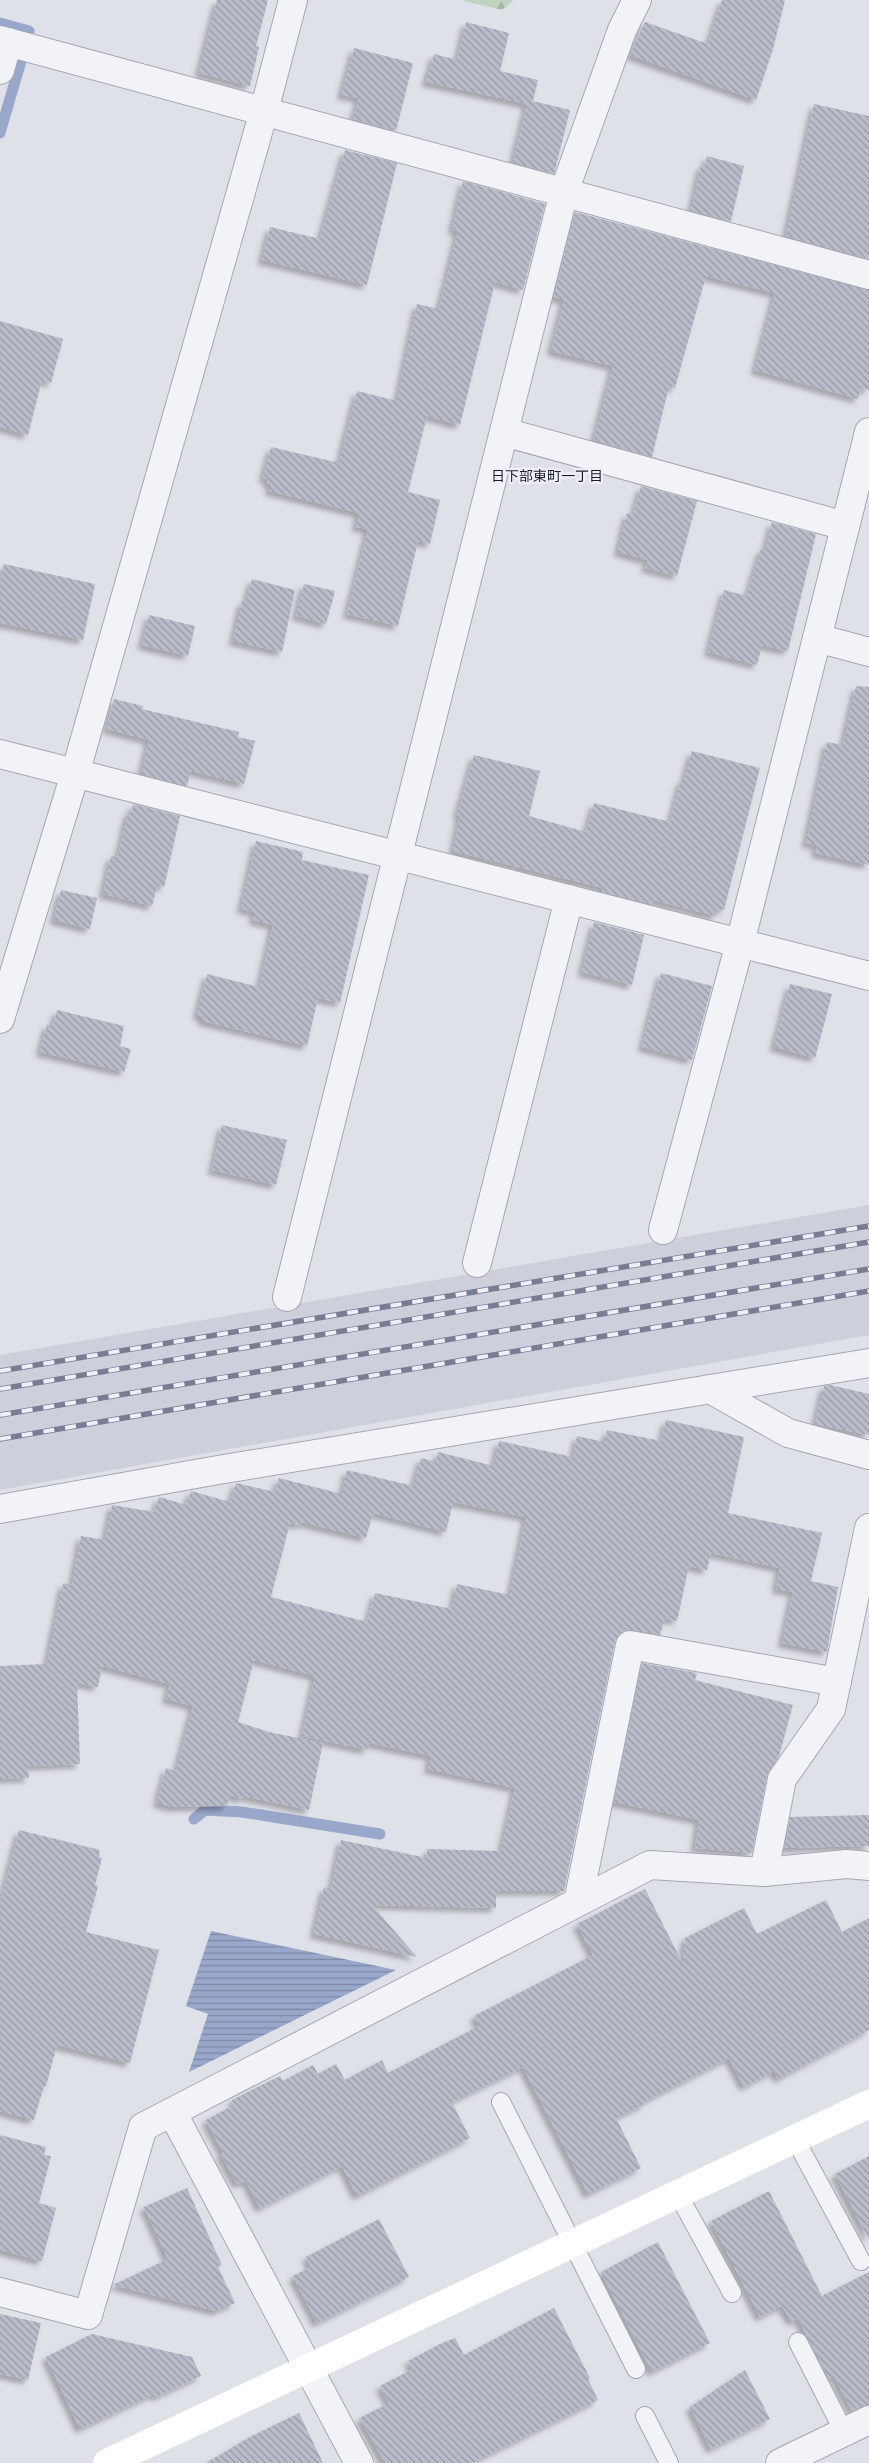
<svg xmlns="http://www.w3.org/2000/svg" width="869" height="2463" viewBox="0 0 869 2463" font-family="'Golos Text','Noto Sans JP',sans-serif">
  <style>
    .built { fill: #cdd0db }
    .forest { fill: url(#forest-firs) }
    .water { fill: url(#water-rules) }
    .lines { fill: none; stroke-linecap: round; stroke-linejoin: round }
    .stream { stroke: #99a7ca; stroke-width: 11 }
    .building { fill: url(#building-back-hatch); fill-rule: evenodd; filter: url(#shadow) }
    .lane-casing { stroke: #a4a7b3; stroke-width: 20 }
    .street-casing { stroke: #a4a7b3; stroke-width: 30 }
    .lane { stroke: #f2f3f7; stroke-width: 18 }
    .street { stroke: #f2f3f7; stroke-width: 28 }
    .secondary { stroke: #fff; stroke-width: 28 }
    .rail-casing { stroke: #787d93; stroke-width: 5.5 }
    .rail { stroke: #eff0f6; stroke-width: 4; stroke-dasharray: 11; stroke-linecap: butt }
    .labels { text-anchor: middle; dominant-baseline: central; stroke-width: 4.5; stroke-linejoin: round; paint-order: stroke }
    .neighbourhood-label { font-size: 14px; fill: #1a1d31; stroke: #eff0f6 }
  </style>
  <defs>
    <pattern id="forest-firs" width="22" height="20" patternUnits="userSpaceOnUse" patternTransform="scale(1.25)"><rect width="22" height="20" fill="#c1d3c0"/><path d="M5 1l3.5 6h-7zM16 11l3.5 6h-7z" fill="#a6b5a6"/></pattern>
    <pattern id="water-rules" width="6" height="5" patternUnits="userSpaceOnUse" patternTransform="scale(1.25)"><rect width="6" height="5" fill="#99a7ca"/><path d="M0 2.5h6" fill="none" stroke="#7d88a5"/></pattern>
    <pattern id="building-back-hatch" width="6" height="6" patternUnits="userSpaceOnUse" patternTransform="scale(1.25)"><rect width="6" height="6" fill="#b9bcc9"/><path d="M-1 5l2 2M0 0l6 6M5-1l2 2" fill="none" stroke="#9699a5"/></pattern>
    <filter id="shadow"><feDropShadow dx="-4.5" dy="4.5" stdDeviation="2.5" flood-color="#0004"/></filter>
  </defs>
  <rect width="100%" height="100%" fill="#dfe1e9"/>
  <!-- built -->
  <polygon class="built" points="869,1205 869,1335 0,1490 0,1355"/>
  <!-- forest -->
  <polygon class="forest" points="461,0 514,0 502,10"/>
  <!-- water -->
  <polygon class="water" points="211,1931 396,1970 189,2072 208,2014 186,2006"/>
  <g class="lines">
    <!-- stream -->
    <g class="stream">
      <polyline points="0,23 29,31"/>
      <polyline points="0,133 21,61"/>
      <polyline points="194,1819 205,1810 242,1812 380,1834"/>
    </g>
  </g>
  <!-- building -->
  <g class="building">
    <polygon points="217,0 268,0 256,46 259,47 250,86 199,73"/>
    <polygon points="722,0 785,0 773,49 756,100 630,55 645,22 708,44"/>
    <polygon points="466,22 509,33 500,71 538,80 533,101 570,110 554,174 513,162 527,104 426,82 434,54 457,60"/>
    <polygon points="354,48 413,63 396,131 353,119 359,98 341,95"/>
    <polygon points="814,104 869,116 869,259 786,236"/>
    <polygon points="345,150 397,163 367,285 262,260 270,227 320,239"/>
    <polygon points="707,156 744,166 731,221 691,211 701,165 705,166"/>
    <polygon points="463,181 545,204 523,290 495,282 460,425 427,416 408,492 440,500 430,544 418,541 398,626 347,614 368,529 356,527 359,513 269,491 271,484 267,483 268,479 263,478 271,447 339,463 357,391 397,401 417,304 439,309 458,231 452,230"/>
    <polygon points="575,212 869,290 869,390 861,388 858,399 755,370 775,293 706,276 675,388 669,386 652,457 594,440 613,366 551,351 564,300 554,297"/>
    <polygon points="0,321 63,339 51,383 42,380 28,435 0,427"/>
    <polygon points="641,486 697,501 677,576 645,568 648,560 618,552 627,513 633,515"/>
    <polygon points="772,522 816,534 788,651 762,645 757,665 708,652 724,590 747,596 761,549 765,550"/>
    <polygon points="4,564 95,584 83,640 0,623 0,581"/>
    <polygon points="252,579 295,590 282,652 233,641 242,601 246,602"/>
    <polygon points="304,584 335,591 326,624 296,616"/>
    <polygon points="149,615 195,626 188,656 142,645"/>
    <polygon points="856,686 869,687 869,865 815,853 817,845 806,843 827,742 843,745"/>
    <polygon points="114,699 143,706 142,709 239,732 238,737 255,741 244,784 191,771 187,786 141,774 149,740 107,729"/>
    <polygon points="692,751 760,768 724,910 718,909 716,916 653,900 652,904 602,892 603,888 453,851 460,816 457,815 474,755 540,771 529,816 586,832 594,803 670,822 681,780 684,780"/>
    <polygon points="133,804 180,816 164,887 157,886 152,906 103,894 111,856 118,857 128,812 131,813"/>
    <polygon points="256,841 303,852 302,860 369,875 340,1003 318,998 307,1046 202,1021 203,1017 197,1015 207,974 259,987 273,925 253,920 255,912 241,909"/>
    <polygon points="61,890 97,898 90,929 54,920"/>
    <polygon points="594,922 644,935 632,985 582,972"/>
    <polygon points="661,973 712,986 692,1060 642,1047"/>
    <polygon points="790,984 832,994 815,1058 774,1047"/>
    <polygon points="57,1010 124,1026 120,1046 131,1049 124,1072 40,1052 47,1024 53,1026"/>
    <polygon points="222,1125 287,1140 276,1185 212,1170"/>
    <polygon points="830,1385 869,1394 869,1435 815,1424 824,1386"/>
    <path d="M666 1420 744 1437 728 1513 822 1533 811 1581 838 1587 827 1652 782 1643 793 1592 776 1589 780 1568 711 1553 707 1570 689 1566 677 1621 665 1618 660 1635 625 1630 619 1634 615 1641 564 1891H496V1908L372 1905 417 1957 314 1934 324 1887 331 1889 341 1840 427 1858V1849L501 1851 515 1788 428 1769 431 1756 369 1743 367 1750 302 1736 315 1676 254 1660 238 1722 269 1732 323 1743 309 1810 243 1796V1799L229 1795 227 1806 172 1807 157 1803 166 1768 176 1771 193 1706 166 1699 170 1684 102 1666 98 1687 77 1683 80 1764 28 1766 29 1778 0 1779V1666L47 1664 63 1583 72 1585 81 1536 105 1540 112 1505 154 1512 159 1497 186 1505 191 1491 230 1502 236 1483 275 1492 279 1478 342 1494 347 1470 413 1486 421 1458 436 1462 438 1452 494 1466 499 1441 573 1457 577 1436 605 1442 607 1430 661 1441ZM453 1502 526 1517 510 1595 457 1584 452 1609 375 1593 367 1622 271 1597 290 1523 300 1525 301 1522 366 1538 373 1513 446 1532Z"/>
    <polygon points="642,1663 697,1673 695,1680 793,1705 779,1756 767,1776 752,1853 695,1848 699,1820 614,1802"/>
    <polygon points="869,1815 869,1846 785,1848 790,1817"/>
    <polygon points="19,1830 100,1850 99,1857 102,1858 95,1885 98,1886 86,1932 159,1950 130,2063 57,2045 46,2086 44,2086 34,2120 0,2111 0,1904"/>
    <polygon points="645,1889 683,1964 685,1938 744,1908 757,1934 826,1900 842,1932 869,1918 869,2030 778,2079 774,2071 744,2087 729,2058 644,2102 645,2104 616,2118 641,2168 588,2194 523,2067 452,2102 470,2138 357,2196 342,2166 260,2208 246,2181 237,2184 221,2155 223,2153 206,2120 234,2105 232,2100 280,2076 283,2081 313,2065 318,2074 336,2064 345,2080 382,2060 388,2073 479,2026 474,2016 593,1955 577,1924"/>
    <polygon points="0,2135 46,2147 44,2155 51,2156 39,2203 56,2208 42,2261 0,2250"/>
    <polygon points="869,2156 869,2240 835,2174"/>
    <polygon points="187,2188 222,2265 218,2267 235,2303 216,2311 113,2285 168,2259 144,2207"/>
    <polygon points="769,2191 822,2296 869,2272 869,2405 852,2411 834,2376 829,2379 798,2318 792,2322 782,2306 760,2317 711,2221"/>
    <polygon points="379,2219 409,2277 317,2323 293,2276 311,2267 306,2257"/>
    <polygon points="658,2242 710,2343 652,2372 601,2272"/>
    <polygon points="554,2308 590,2378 588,2379 598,2400 472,2463 385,2463 360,2418 389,2403 380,2386 413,2369 408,2361 440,2344 455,2338 464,2355"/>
    <polygon points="0,2314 41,2323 28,2380 0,2374"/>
    <polygon points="92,2334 192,2357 201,2376 156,2397 154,2394 80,2429 46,2357"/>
    <polygon points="745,2370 770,2419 711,2449 690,2407"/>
    <polygon points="299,2413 323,2463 206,2463 250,2437"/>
  </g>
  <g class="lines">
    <defs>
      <g id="lane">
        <polyline points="501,2102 636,2369"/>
        <polyline points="795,2139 861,2261"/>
        <polyline points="678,2194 732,2293"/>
        <polyline points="798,2342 844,2432"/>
        <polyline points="645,2416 669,2463"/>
      </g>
      <g id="street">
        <polyline points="0,40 869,275"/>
        <polyline points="0,70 8,42"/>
        <polyline points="504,432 845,526"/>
        <polyline points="817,638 869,652"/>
        <polyline points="0,754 869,976"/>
        <polyline points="0,1019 75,774 264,111 293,0"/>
        <polyline points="663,1230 740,943 869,432"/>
        <polyline points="477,1263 569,899"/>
        <polyline points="287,1297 564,192 622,30 637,0"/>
        <polyline points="710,1389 788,1433 869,1455"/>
        <polyline points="0,1509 218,1470 869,1363"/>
        <polyline points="764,1872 782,1779 831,1709 869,1528"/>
        <polyline points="578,1902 630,1645 837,1682"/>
        <polyline points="172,2112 359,2463"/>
        <polyline points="0,2292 88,2315 143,2127 650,1865 764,1872 847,1864 869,1866"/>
        <polyline points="780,2463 869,2420"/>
      </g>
    </defs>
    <!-- lane casing -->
    <use href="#lane" class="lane-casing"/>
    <!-- street casing -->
    <use href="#street" class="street-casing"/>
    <!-- lane -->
    <use href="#lane" class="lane"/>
    <!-- street -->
    <use href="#street" class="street"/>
    <!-- secondary -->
    <polyline class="secondary" points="107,2463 869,2104"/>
    <defs>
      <g id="rail">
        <polyline points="0,1371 869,1226"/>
        <polyline points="0,1389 869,1242"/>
        <polyline points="0,1415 869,1269"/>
        <polyline points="0,1439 869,1291"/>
      </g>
    </defs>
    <!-- rail casing -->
    <use href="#rail" class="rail-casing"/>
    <!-- rail -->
    <use href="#rail" class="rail"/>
  </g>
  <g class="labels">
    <!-- neighbourhood labels -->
    <g class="neighbourhood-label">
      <text x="547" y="475">日下部東町一丁目</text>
    </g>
  </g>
</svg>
